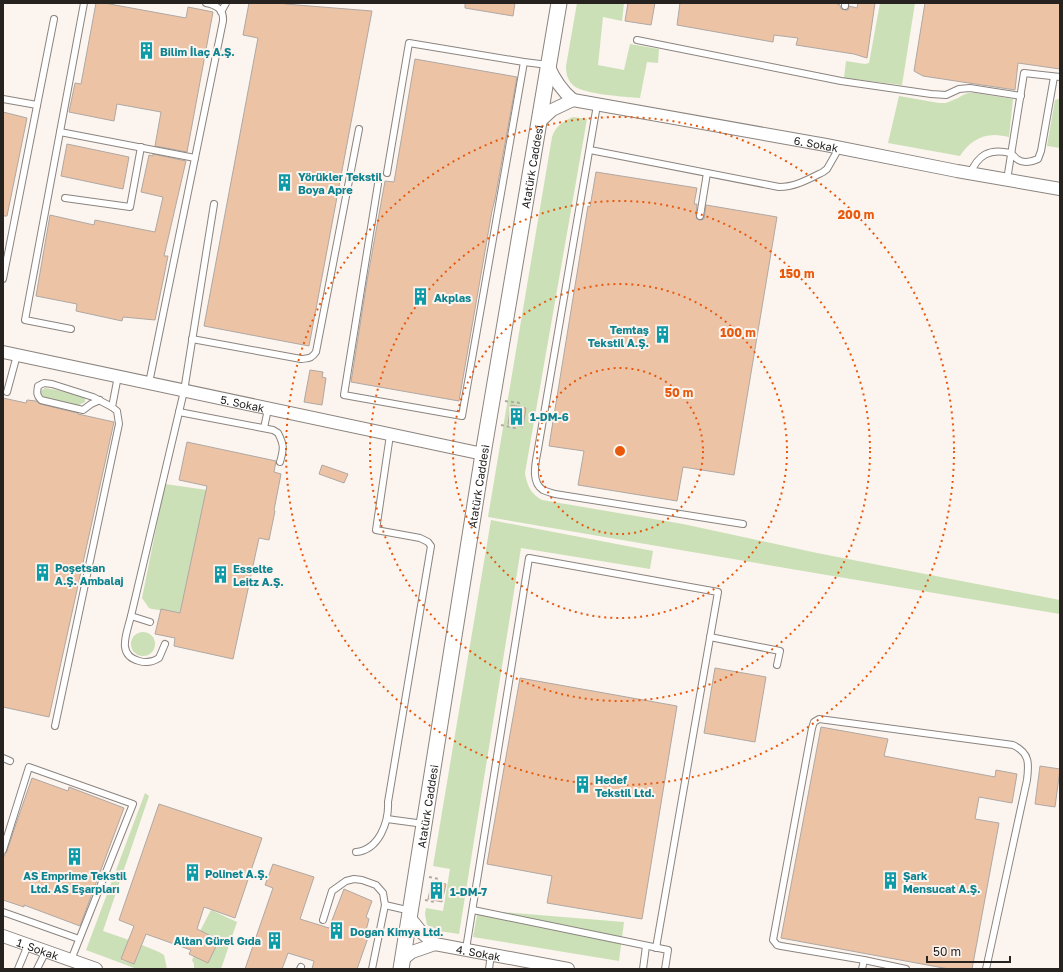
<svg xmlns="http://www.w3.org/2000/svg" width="1063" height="972" viewBox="0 0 1063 972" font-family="'Golos Text',sans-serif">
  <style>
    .green { fill: #cbe0b6 }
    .building { fill: #edc3a6; stroke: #afa8a3 }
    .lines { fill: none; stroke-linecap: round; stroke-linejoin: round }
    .service-casing { stroke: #8b847f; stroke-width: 8 }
    .minor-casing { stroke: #8b847f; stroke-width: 14 }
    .tertiary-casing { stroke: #8b847f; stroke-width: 17 }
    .path { stroke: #afa9a5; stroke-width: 2; stroke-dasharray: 3 3; stroke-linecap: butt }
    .service { stroke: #fff; stroke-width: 6 }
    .minor { stroke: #fff; stroke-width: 12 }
    .tertiary { stroke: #fff; stroke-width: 15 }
    .ring { fill: none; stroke: #e8590c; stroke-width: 2; stroke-dasharray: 2 4 }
    .labels { text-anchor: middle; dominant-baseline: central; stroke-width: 4; stroke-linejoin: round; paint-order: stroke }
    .culture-label { font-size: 11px; font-weight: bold; fill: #0d838f; stroke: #fcf4ef; text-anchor: start }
    .street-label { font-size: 11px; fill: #252220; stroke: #fcf4ef }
    .centre { fill: #e8590c; stroke: #fcf4ef; stroke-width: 2 }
    .ring-label { font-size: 12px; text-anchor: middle; font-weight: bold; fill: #e8590c; stroke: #fcf4ef; stroke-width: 4; stroke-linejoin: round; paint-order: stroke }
  </style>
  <rect width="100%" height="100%" fill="#fcf4ef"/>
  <!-- green -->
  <g class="green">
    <path d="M577 3H624L622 21 603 17 598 65 624 70 630 44 659 49 658 63 647 62 640 98C625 97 584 94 574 86 568 81 566 75 566 66Z"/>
    <polygon points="880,3 915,3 902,85 844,78 846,61 865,64 869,63"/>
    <path d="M968 93H975L1013 99 1009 137C1004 136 999 135 994 135 980 135 967 144 960 156L888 143 899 96 939 103H946L958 98 963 95Z"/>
    <polygon points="1058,99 1060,99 1060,148 1047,146 1055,100"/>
    <path d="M573 117 587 119 525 473C527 486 531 494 542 500L683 524 817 553 1060 600V614L815 573 488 517 552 137C555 127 563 121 573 117Z"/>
    <path d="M45 388C59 390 72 393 85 398V402L77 406 45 399 41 395V391Z"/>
    <polygon points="165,484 207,490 180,613 152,609 149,608 142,598"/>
    <polygon points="491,520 653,551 650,569 521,548 459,934 439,931 427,925 425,914 426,908 443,911 450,869 433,866"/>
    <circle cx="143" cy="644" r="12"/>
    <polygon points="145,793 149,796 103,931 129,940 121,960 134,964 142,945 159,952 164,955 167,969 137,969 86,950"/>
    <polygon points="211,910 237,922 221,969 194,969 194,964 192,960 194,956 208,962 219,940 200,931"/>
    <polygon points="478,910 624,922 619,961 473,937"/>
  </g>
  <!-- building -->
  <g class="building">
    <polygon points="96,3 104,3 186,18 188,7 213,12 187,152 155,146 161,112 117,104 114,121 69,112 75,83 81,84"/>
    <polygon points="249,3 285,3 285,4 372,11 309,346 204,326 258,38 243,35"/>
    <polygon points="465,3 515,3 513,16 465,8"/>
    <polygon points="628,3 655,3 651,25 625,21"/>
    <polygon points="680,3 837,3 837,4 840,5 841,9 845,10 848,10 849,6 857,8 858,3 875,3 867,58 854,54 796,45 798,38 774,35 773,42 677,25"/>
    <polygon points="925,3 1060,3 1060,69 1018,63 1015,90 923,76 914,71"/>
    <polygon points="415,59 517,77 495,199 492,211 459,401 351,382 367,281 385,181 394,182"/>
    <polygon points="3,112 27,118 7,216 3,216"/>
    <polygon points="67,144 129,157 123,189 61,176"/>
    <polygon points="153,154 186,161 164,256 168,256 155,320 123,317 122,321 76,311 77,304 36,296 50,215 94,225 95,220 155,232 163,197 141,192 149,155 153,156"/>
    <polygon points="596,172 697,188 694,204 697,204 696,216 697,219 699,220 701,220 704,219 706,205 777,217 734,475 683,467 677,501 578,485 584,451 549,446 588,206 590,207"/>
    <polygon points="310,370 323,372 322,377 326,378 322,405 304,402"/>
    <polygon points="3,398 26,403 27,400 36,401 40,404 78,413 78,414 114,422 49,717 3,707"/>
    <polygon points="511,405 526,408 523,427 508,424"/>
    <polygon points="187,442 276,461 274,472 281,474 274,510 275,511 269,540 259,538 233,659 174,646 175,638 155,634 161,609 180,613 207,486 179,480"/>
    <polygon points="322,465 348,474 344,483 319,474"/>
    <polygon points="715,668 766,677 755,742 704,733"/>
    <polygon points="520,678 677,706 642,919 547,903 552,876 487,864"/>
    <polygon points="821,727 888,739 884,756 995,777 996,770 1017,774 1012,803 979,797 975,819 999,823 972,969 949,969 781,938"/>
    <polygon points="1040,766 1060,769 1055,807 1035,804"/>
    <polygon points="32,778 68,791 69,787 124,808 80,926 24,905 24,907 3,900 3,859 5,854 7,851 17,821"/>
    <polygon points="159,804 262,838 235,918 204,907 197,929 219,940 208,963 189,954 191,950 146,934 134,964 121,959 134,926 119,920"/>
    <polygon points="273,864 314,877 300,919 329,928 344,889 372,901 366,917 369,919 365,934 369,935 357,969 312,969 314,961 288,953 282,969 245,969 273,888 265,885"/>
    <polygon points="432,881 446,884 442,902 428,899"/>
  </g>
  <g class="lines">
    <defs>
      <g id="service">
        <polyline points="845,6 845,3"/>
        <polyline points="221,12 226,3"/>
        <polyline points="637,40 841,81 931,94 946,95 959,89 970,88 1021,96"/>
        <polyline points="3,99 37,105"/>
        <path d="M597 105 538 449C536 461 530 482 543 490 547 492 552 493 555 494L743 524"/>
        <polyline points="60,132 195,158"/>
        <path d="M590 150 779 187C795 187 809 179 823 172L827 169 839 148"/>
        <polyline points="387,173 409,43 524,62 548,65"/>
        <path d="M970 174C978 155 989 148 1010 153 1013 154 1014 157 1017 159 1023 164 1031 162 1038 159L1041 151 1054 77"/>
        <polyline points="1007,180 1024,73 1060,77"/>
        <polyline points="378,184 344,395 462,416 524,62"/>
        <polyline points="65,198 130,207 141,147"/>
        <polyline points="700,216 707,173"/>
        <polyline points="3,279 54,19"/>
        <polyline points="71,329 25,320 84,3"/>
        <path d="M192 339 301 359C309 358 311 359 316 352L359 129"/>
        <path d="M149 383 223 21C224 9 216 5 206 3"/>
        <polyline points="7,392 17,355"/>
        <path d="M100 400 91 404 83 410 41 400C36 395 37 392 38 386L44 383 52 384 93 397 112 407"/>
        <path d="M179 412 273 430 278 433C284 445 284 448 280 462"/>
        <polyline points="264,428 268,409"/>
        <polyline points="131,616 150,622"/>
        <polyline points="710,637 780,651 777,665"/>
        <path d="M165 644 159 658C153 662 146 663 139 661 116 655 127 633 131 616L184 391 214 204"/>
        <polyline points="55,726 119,424 117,411 112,407 118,376"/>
        <polyline points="3,758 10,761"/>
        <polyline points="387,819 424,824"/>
        <polyline points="3,850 29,767 133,804 71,960"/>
        <path d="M356 852C379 850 389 822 388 802L431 546 428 542 420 538 376 530 390 435"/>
        <polyline points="385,905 411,911"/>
        <polyline points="473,910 668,950 665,969"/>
        <polyline points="3,912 79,939"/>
        <polyline points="323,920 332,891 346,881 354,879 362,880 376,885 383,893 385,905 372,969"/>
        <polyline points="466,949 529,558 718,592 656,948"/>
        <polyline points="18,969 28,945"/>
        <polyline points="37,969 46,951"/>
        <polyline points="300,969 301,967"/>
        <polyline points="489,969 491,954"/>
        <polyline points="643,969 646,946"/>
        <polyline points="862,969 864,960"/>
        <path d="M906 969 864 960 781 946 777 945 773 940 812 728 814 722 819 719 1013 745C1030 753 1029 764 1027 780L986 969"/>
      </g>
      <g id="minor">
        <path id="s1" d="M573 100 826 145 957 171 1060 189"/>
        <path d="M539 122 552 110 573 100C561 90 554 79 548 65"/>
        <path id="s2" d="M3 352 483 454"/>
        <polyline points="410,918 422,933 435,944"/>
        <path id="s3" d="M3 936 96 969"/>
        <path id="s4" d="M403 959 412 952 435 944 568 969"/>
      </g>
      <g id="tertiary">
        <path id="s5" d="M401 969 483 454 559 3"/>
      </g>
    </defs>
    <!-- service casing -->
    <use href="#service" class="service-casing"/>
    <!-- minor casing -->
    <use href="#minor" class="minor-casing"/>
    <!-- tertiary casing -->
    <use href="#tertiary" class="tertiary-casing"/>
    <!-- path -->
    <g class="path">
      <polyline points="505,401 520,403 519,406"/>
      <polyline points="501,425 515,428 516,425"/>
      <polyline points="429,877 439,879 438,882"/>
      <polyline points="425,900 435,902 435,900"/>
    </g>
    <!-- service -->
    <use href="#service" class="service"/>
    <!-- minor -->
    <use href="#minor" class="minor"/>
    <!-- tertiary -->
    <use href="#tertiary" class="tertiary"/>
  </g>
  <!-- distance rings -->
  <g class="ring">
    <circle cx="620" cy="451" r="83"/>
    <circle cx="620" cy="451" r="167"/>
    <circle cx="620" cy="451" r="250"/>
    <circle cx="620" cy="451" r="334"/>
  </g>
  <!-- icons -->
  <defs>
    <symbol id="building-bare" viewBox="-9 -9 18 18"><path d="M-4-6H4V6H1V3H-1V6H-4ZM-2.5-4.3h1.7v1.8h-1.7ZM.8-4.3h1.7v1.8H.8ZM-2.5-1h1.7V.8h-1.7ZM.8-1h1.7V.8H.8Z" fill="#0f9aa8" stroke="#fcf4ef" stroke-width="2.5" paint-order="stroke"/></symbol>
  </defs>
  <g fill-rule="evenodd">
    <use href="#building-bare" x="134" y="38" width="25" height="25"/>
    <use href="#building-bare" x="272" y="170" width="25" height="25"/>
    <use href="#building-bare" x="408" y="284" width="25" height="25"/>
    <use href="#building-bare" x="650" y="322" width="25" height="25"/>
    <use href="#building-bare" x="504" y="404" width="25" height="25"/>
    <use href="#building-bare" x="30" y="560" width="25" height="25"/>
    <use href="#building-bare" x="208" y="562" width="25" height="25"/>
    <use href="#building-bare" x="570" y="772" width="25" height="25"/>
    <use href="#building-bare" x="62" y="844" width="25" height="25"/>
    <use href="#building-bare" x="180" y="860" width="25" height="25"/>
    <use href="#building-bare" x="878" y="868" width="25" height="25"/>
    <use href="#building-bare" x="424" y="878" width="25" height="25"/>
    <use href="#building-bare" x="324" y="918" width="25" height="25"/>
    <use href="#building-bare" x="262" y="928" width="25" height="25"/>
  </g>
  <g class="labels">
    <!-- culture labels -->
    <g class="culture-label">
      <text x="160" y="51">Bilim İlaç A.Ş.</text>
      <text x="298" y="176">Yörükler Tekstil<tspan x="298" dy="13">Boya Apre</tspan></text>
      <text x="434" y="297">Akplas</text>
      <text x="649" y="329" text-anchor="end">Temtaş<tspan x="649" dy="13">Tekstil A.Ş.</tspan></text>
      <text x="530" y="416">1-DM-6</text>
      <text x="55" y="567">Poşetsan<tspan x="55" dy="13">A.Ş. Ambalaj</tspan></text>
      <text x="233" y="568">Esselte<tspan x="233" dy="13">Leitz A.Ş.</tspan></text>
      <text x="595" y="779">Hedef<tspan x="595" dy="13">Tekstil Ltd.</tspan></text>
      <text x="205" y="873">Polinet A.Ş.</text>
      <text x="75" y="875" text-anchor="middle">AS Emprime Tekstil<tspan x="75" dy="13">Ltd. AS Eşarpları</tspan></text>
      <text x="903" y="875">Şark<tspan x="903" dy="13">Mensucat A.Ş.</tspan></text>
      <text x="450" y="891">1-DM-7</text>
      <text x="350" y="931">Doğan Kimya Ltd.</text>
      <text x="261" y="940" text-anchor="end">Altan Gürel Gıda</text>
    </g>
    <!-- street labels -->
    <g class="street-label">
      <text stroke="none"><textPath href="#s1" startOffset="247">6. Sokak</textPath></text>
      <text stroke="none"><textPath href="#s5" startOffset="813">Atatürk Caddesi</textPath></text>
      <text stroke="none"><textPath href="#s2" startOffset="245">5. Sokak</textPath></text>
      <text stroke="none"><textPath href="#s5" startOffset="489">Atatürk Caddesi</textPath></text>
      <text stroke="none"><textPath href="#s5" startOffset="165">Atatürk Caddesi</textPath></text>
      <text stroke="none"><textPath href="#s3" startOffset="37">1. Sokak</textPath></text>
      <text stroke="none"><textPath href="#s4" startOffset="80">4. Sokak</textPath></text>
    </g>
  </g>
  <circle cx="620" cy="451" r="6" class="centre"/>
  <g class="ring-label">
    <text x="856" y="219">200 m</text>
    <text x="797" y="278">150 m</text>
    <text x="738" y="337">100 m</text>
    <text x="679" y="397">50 m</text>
  </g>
  <!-- border -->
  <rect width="1063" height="972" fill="none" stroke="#252220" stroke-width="8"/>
  <!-- scale -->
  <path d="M927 956v6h83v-6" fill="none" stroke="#252220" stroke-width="2"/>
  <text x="933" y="956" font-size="12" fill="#252220" stroke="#fcf4ef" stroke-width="3" paint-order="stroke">50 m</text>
</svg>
